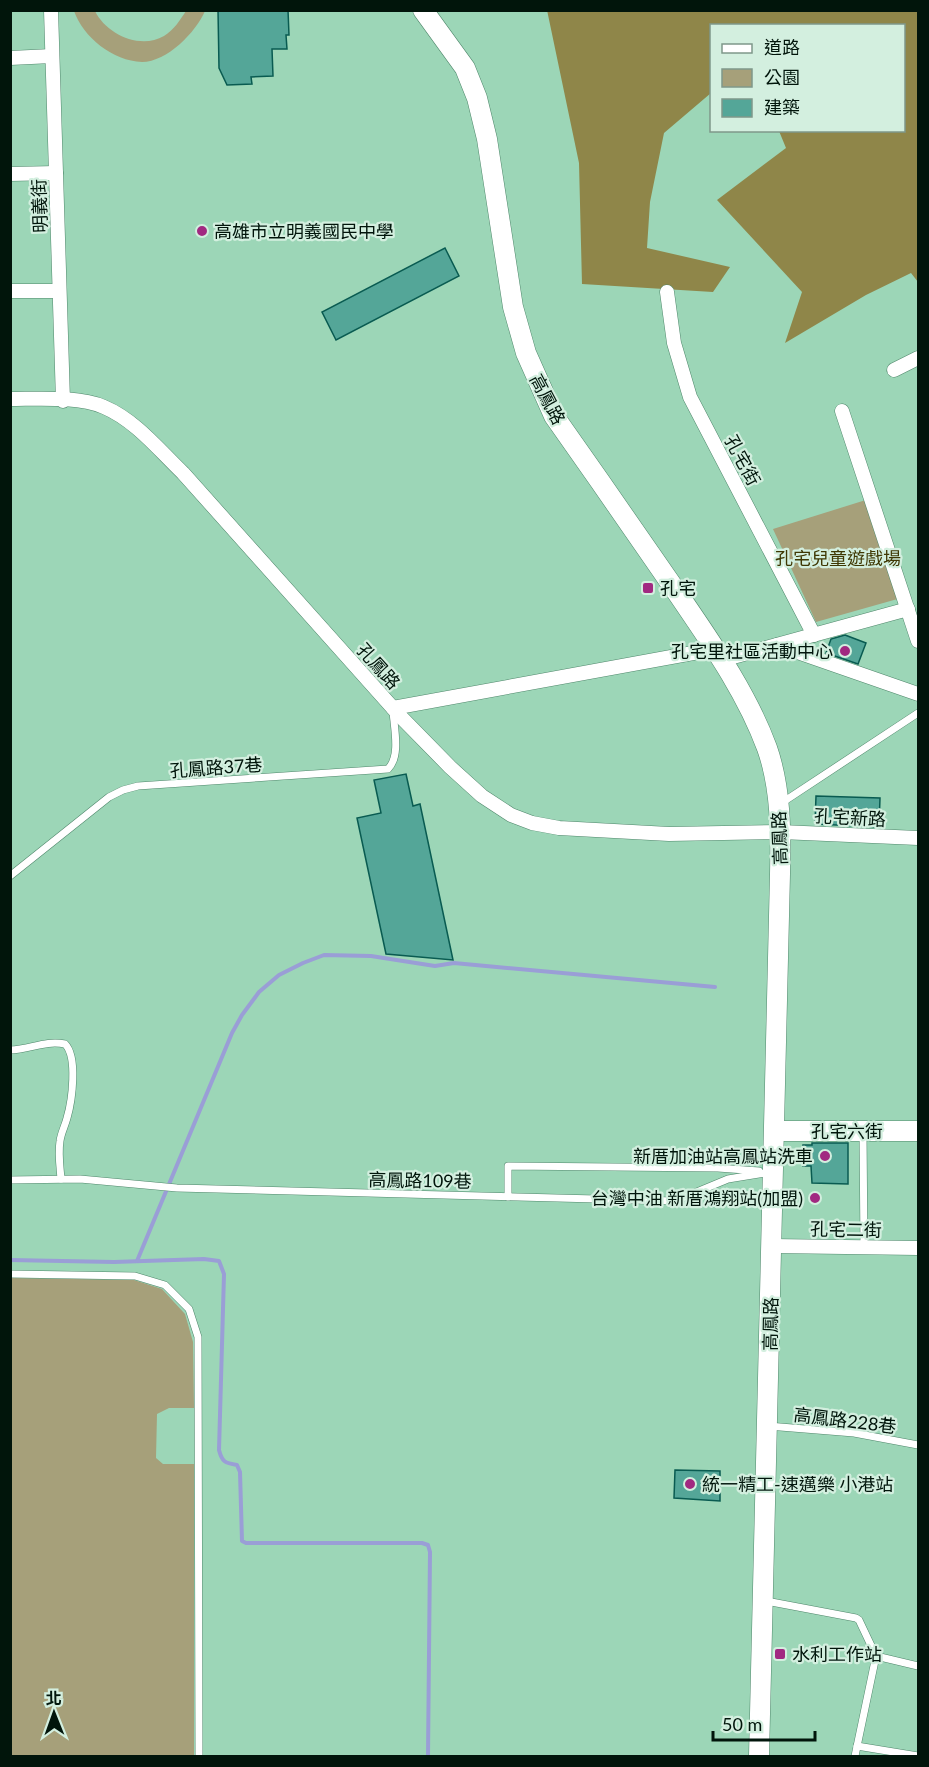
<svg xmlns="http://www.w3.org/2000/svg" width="929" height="1767" viewBox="0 0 929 1767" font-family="Lato,'Noto Sans TC',sans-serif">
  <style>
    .green { fill: #a6a07a }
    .forest { fill: #8f8649 }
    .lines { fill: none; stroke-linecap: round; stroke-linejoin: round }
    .stream { stroke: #9a9ed6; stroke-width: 4 }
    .building { fill: #54a698; stroke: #095b51; stroke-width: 1.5 }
    .lane-casing { stroke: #4f876b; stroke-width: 8 }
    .street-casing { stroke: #4f876b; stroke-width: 15 }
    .secondary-casing { stroke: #4f876b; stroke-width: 21 }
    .lane { stroke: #fff; stroke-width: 7 }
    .street { stroke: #fff; stroke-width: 14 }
    .secondary { stroke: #fff; stroke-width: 20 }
    .poi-dot { fill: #a12981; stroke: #d3efdf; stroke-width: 2 }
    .labels { text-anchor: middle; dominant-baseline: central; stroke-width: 4.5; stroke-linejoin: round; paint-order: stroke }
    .street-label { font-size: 18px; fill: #01150b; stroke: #d3efdf }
    .poi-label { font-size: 18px; fill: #01150b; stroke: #d3efdf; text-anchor: start }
    .park-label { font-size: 18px; fill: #3f3804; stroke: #d3efdf }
  </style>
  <rect width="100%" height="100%" fill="#9cd6b7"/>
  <!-- green -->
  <g class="green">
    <path d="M74 11H95C106 34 140 50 164 36 174 30 180 20 186 11H205C196 32 167 62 142 62 113 61 83 37 74 11Z"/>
    <polygon points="869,499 901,598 816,622 773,529"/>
    <polygon points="11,1278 134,1280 162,1289 185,1314 193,1342 194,1408 169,1408 157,1414 156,1458 163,1464 194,1464 194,1756 11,1756"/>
  </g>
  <!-- forest -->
  <polygon class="forest" points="547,10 918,11 918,282 911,273 866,295 785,343 802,292 717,200 786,148 779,131 904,130 904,26 712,26 711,93 664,133 650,202 647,248 730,267 713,292 582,284 579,163"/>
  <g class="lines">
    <!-- stream -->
    <g class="stream">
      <path d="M10 1260 114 1262 204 1259 219 1261 224 1274 219 1450C222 1462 225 1463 237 1465L240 1472 242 1541 246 1543H422L428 1545 430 1552 428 1756"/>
      <polyline points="137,1261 232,1033 242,1015 259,992 279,975 303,963 324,955 371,956 435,966 454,963 715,987"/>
    </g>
  </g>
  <!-- building -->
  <g class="building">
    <polygon points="218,10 288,10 289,35 286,35 287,49 272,49 273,76 251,77 252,84 227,85 219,68"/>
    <polygon points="445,248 459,276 336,340 322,312"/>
    <polygon points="845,635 866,643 858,664 826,653 831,639"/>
    <polygon points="406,774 413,806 420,804 453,960 386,954 357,818 381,813 374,780"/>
    <polygon points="816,796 880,798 879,827 815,824"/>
    <polygon points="812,1143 848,1143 848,1184 812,1183 811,1166 803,1166 803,1145 812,1145"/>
    <polygon points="675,1470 720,1471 720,1501 674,1498"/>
  </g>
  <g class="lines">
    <defs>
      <g id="lane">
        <polyline points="780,804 918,713"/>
        <path d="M10 876 109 797 123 790 138 786 388 769C401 756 394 728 393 711"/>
        <path d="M10 1050C30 1050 44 1040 65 1044 78 1057 72 1101 67 1118 65 1126 61 1133 60 1141 58 1154 60 1166 61 1179"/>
        <polyline points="863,1133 864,1248"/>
        <polyline points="10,1180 80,1179 177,1188 675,1201 728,1179 771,1172"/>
        <polyline points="508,1197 508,1166 718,1168 759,1171"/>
        <polyline points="10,1274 135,1276 165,1285 189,1309 198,1337 199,1756"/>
        <polyline points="768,1426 854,1433 918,1445"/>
        <polyline points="766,1601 856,1618 859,1620 876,1656"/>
        <polyline points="876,1656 918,1666"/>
        <polyline points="857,1746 918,1756"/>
        <polyline points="855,1756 876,1656"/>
      </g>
      <g id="street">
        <polyline points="51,10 63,401"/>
        <polyline points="10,58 52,56"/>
        <polyline points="10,174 56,173"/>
        <polyline points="10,291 59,291"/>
        <polyline points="667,292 674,343 690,397 814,635"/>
        <polyline points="894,370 918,358"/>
        <path d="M10 399C38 399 79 396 104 407 135 420 159 450 183 473L400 716 450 767 482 796 511 815 532 823 559 828 669 834 781 832 918 838"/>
        <polyline points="842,411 918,641"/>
        <polyline points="777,645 918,694"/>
        <polyline points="722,660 908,609"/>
        <polyline points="393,708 715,649"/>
        <polyline points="772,1246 918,1248"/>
      </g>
      <g id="secondary">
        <path d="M423 10 465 68 477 98 487 139 513 307 526 353 554 416C595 474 636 533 676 591 710 641 746 691 767 748 781 788 781 832 780 874L759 1756"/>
        <polyline points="775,1131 918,1131"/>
      </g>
    </defs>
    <!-- lane casing -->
    <use href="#lane" class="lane-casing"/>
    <!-- street casing -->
    <use href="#street" class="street-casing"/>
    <!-- secondary casing -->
    <use href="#secondary" class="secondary-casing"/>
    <!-- lane -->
    <use href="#lane" class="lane"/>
    <!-- street -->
    <use href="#street" class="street"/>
    <!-- secondary -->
    <use href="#secondary" class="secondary"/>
  </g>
  <!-- markers -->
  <g class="poi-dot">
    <circle cx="202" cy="231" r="6"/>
    <rect x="642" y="582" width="12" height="12" rx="3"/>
    <circle cx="845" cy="651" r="6"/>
    <circle cx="825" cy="1156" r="6"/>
    <circle cx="815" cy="1198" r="6"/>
    <circle cx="690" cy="1484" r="6"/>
    <rect x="774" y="1648" width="12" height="12" rx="3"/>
  </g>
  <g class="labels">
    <!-- street labels -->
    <g class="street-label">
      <text transform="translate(39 206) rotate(-92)">明義街</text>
      <text transform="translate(548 399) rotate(62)">高鳳路</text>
      <text transform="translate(743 460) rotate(62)">孔宅街</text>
      <text transform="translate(379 666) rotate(48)">孔鳳路</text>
      <text transform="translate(216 767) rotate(-4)">孔鳳路37巷</text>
      <text transform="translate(850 817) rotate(3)">孔宅新路</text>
      <text transform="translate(779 838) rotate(-92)">高鳳路</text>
      <text x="847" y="1131">孔宅六街</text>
      <text transform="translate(420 1180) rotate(1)">高鳳路109巷</text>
      <text transform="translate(846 1229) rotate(1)">孔宅二街</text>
      <text transform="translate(770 1324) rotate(-89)">高鳳路</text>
      <text transform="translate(845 1420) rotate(7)">高鳳路228巷</text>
    </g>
    <!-- poi labels -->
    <g class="poi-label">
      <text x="214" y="231">高雄市立明義國民中學</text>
      <text x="660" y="588">孔宅</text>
      <text x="833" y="651" text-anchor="end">孔宅里社區活動中心</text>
      <text x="813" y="1156" text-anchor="end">新厝加油站高鳳站洗車</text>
      <text x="803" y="1198" text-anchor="end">台灣中油 新厝鴻翔站(加盟)</text>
      <text x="702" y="1484">統一精工-速邁樂 小港站</text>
      <text x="792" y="1654">水利工作站</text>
    </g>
    <!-- park labels -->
    <g class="park-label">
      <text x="838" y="558">孔宅兒童遊戲場</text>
    </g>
  </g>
  <!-- border -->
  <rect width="929" height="1767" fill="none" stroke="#01150b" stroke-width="24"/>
  <!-- legend -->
  <rect x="710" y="24" width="195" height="108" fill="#d3efdf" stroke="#7f988a" stroke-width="1.5"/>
  <rect x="722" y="44" width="30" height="9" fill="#ffffff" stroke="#7f988a" stroke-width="1.5"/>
  <text x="764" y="54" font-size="18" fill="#01150b">道路</text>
  <rect x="722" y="69" width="30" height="18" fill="#a6a07a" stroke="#7f988a" stroke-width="1.5"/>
  <text x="764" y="84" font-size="18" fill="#01150b">公園</text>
  <rect x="722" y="99" width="30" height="18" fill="#54a698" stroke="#7f988a" stroke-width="1.5"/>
  <text x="764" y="114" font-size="18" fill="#01150b">建築</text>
  <!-- north arrow -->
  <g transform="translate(54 1713) rotate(359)" stroke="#d3efdf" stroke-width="4.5" paint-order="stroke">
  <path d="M0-4.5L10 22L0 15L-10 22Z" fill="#01150b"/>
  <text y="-9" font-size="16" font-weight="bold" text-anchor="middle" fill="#01150b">北</text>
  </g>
  <!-- scale -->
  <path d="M713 1731v9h102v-9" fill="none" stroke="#01150b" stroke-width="3"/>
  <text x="722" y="1731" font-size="18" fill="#01150b" stroke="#d3efdf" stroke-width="4.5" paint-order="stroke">50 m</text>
</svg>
